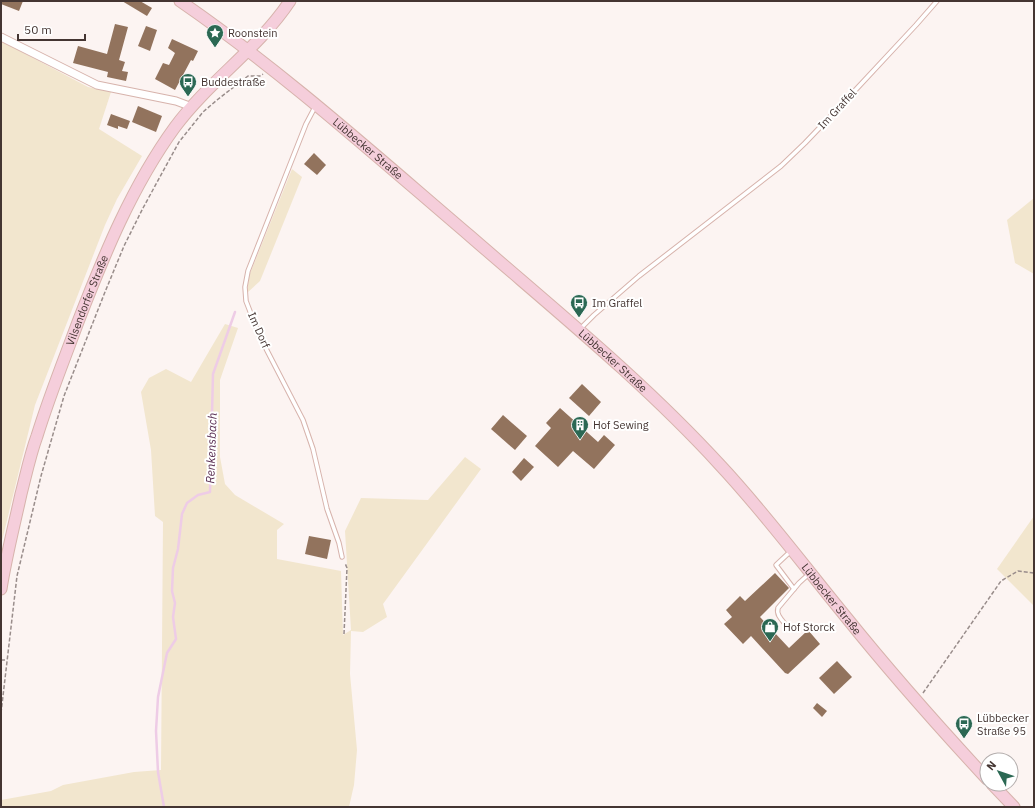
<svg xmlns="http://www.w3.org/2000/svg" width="1035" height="808" viewBox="0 0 1035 808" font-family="'IBM Plex Sans',sans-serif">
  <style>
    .green { fill: #f2e6ce }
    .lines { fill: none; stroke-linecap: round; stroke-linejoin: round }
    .stream { stroke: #eecce6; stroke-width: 2.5 }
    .building { fill: #92735d }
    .lane-casing { stroke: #d7b3ac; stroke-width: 5.5 }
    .street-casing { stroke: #d7b3ac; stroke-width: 9 }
    .secondary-casing { stroke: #d7b3ac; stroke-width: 13 }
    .path { stroke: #998d8b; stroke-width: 1.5; stroke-dasharray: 4 2; stroke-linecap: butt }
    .lane { stroke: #fff; stroke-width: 3.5 }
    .street { stroke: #fff; stroke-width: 7 }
    .secondary { stroke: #f5cedb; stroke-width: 11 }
    .labels { text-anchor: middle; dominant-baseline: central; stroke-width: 4; stroke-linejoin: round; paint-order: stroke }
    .poi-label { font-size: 11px; fill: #443532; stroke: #fff; text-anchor: start }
    .street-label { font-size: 11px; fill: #443532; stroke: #fff }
    .water-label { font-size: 12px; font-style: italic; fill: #592e52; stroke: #fff }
  </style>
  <rect width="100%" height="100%" fill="#fcf4f2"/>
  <!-- green -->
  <g class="green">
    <polygon points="1,41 88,87 111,92 99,129 142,156 117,199 105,225 35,405 1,545"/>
    <polygon points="292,169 302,177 260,281 247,293 249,276"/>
    <polygon points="1034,198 1034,274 1015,263 1007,220"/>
    <polygon points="225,324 238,328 220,380 220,457 225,484 235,495 284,524 277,530 277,559 341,571 343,635 351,630 345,531 361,498 428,500 465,457 481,469 383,604 387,617 363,632 351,631 350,674 357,750 354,785 349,807 1,807 1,800 51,791 63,785 134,772 161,770 163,522 155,516 151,450 141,392 149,378 166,369 191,382"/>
    <polygon points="1034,516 1034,606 997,569"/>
  </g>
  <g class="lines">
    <!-- stream -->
    <polyline class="stream" points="164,807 158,772 156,731 158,697 167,653 176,639 173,617 175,603 172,591 173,568 178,549 182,514 187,503 198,495 210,492 213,374 235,312"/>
  </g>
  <!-- building -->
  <g class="building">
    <polygon points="1,1 23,1 19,11 1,4"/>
    <polygon points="122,1 140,1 152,8 147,16"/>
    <polygon points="115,24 128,27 119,60 125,62 122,71 128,72 126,81 107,77 108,72 73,63 78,46 107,54"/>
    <polygon points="146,26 157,30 150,51 138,46"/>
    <polygon points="172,39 198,51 193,61 191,60 175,90 155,79 163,63 169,65 175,53 168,48"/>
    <polygon points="138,106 162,116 156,132 132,122"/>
    <polygon points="111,114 130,121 127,129 118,126 118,129 107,125"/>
    <polygon points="314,153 326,165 317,175 304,164"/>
    <polygon points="582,384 601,402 589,416 569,398"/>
    <polygon points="560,408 598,442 604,435 615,445 594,469 573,451 558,467 535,446 551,428 546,423"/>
    <polygon points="503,415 527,436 515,450 491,429"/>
    <polygon points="524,458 534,467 521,481 512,472"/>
    <polygon points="309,536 331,540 327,559 305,554"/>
    <polygon points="775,573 789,588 760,617 789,648 808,630 820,644 788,674 785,673 751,636 743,644 724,624 732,617 726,610 740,596 745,601"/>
    <polygon points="837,661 852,677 834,694 819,678"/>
    <polygon points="817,703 827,711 822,717 813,708"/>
  </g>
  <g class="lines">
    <defs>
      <g id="lane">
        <polyline points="315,107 306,124 248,271 245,287 246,301 260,337 303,420 313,449 327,509 339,543 342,557"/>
        <polyline points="580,329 594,315 639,276 781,166 805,143 848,98 916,25 937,1"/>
        <polyline points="792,550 776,565 794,589"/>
        <path d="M786 625C782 620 776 615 778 608L799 583 810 573"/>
      </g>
      <polyline id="street" points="1,37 97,85 176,101 192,107"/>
      <g id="secondary">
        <path id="s1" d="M180 1C283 72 375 155 470 236 555 310 643 381 720 465 765 513 804 566 846 617 891 673 938 726 987 779"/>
        <path id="s2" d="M1 589C6 557 14 526 21 494 26 475 30 455 37 436 49 397 64 360 78 322 104 255 132 186 175 127 209 81 258 49 290 1"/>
        <polyline points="992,784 1014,807"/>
      </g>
    </defs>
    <!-- lane casing -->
    <use href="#lane" class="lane-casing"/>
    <!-- street casing -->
    <use href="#street" class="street-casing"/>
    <!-- secondary casing -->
    <use href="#secondary" class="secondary-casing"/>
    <!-- path -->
    <g class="path">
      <polyline points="344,634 347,568 345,563"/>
      <polyline points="1,660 7,660"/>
      <polyline points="923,693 1001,581 1018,571 1034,573"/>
      <polyline points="1,713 17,576 41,476 64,396 105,292 124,246 143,208 179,142 203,112 217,100 248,76 260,76 263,74"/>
    </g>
    <!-- lane -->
    <use href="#lane" class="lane"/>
    <!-- street -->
    <use href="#street" class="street"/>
    <!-- secondary -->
    <use href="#secondary" class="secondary"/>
  </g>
  <!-- icons -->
  <defs>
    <symbol id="sight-pin" viewBox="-11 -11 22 30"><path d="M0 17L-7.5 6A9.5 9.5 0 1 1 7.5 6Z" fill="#2b6853" stroke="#fff"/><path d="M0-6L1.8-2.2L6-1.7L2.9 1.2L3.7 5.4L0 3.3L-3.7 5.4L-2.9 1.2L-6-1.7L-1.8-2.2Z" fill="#fff"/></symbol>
    <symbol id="bus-pin" viewBox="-11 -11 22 30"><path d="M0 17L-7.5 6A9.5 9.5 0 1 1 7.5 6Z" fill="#2b6853" stroke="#fff"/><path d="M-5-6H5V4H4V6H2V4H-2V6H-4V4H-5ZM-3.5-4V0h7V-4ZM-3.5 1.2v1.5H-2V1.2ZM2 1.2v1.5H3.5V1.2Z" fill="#fff"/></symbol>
    <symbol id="building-pin" viewBox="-11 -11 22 30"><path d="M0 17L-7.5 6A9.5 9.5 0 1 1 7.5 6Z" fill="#2b6853" stroke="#fff"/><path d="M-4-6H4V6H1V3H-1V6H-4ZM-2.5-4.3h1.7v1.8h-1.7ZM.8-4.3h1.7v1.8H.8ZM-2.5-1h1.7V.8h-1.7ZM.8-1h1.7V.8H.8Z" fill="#fff"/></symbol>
    <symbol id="shop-pin" viewBox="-11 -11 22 30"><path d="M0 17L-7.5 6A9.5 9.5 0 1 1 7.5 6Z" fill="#2b6853" stroke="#fff"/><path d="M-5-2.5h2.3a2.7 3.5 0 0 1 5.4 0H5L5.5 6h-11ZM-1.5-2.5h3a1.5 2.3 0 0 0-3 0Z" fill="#fff"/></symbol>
  </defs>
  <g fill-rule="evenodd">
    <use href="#sight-pin" x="205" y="23" width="20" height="27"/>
    <use href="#bus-pin" x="178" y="72" width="20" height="27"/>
    <use href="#bus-pin" x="569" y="293" width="20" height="27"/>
    <use href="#building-pin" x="570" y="415" width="20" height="27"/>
    <use href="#shop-pin" x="760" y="617" width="20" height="27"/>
    <use href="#bus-pin" x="954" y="714" width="20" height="27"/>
  </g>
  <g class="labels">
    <!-- poi labels -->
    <g class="poi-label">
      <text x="228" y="33">Roonstein</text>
      <text x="201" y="82">Buddestraße</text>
      <text x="592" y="303">Im Graffel</text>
      <text x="593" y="425">Hof Sewing</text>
      <text x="783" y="627">Hof Storck</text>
      <text x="977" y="718">Lübbecker<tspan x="977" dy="13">Straße 95</tspan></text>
    </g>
    <!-- street labels -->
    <g class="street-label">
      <text transform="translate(837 109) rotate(-47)">Im Graffel</text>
      <text stroke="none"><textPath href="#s1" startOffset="239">Lübbecker Straße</textPath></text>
      <text stroke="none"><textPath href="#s2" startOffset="302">Vilsendorfer Straße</textPath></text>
      <text transform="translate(259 330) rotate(66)">Im Dorf</text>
      <text stroke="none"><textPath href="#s1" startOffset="563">Lübbecker Straße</textPath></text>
      <text stroke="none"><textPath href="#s1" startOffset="887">Lübbecker Straße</textPath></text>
    </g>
    <!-- water labels -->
    <g class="water-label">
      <text transform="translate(211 448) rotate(-88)">Renkensbach</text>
    </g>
  </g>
  <!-- border -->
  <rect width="1035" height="808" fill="none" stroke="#443532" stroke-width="4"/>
  <!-- north arrow -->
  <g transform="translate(999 772) rotate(310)"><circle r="19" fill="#ffffff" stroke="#b4aead"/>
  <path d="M0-3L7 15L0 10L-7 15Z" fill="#2b6853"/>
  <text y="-6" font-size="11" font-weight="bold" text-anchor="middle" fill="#443532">N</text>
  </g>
  <!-- scale -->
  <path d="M18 34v6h67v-6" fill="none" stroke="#443532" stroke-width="2"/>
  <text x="24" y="34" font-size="12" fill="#443532" stroke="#ffffff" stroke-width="3" paint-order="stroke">50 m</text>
</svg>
